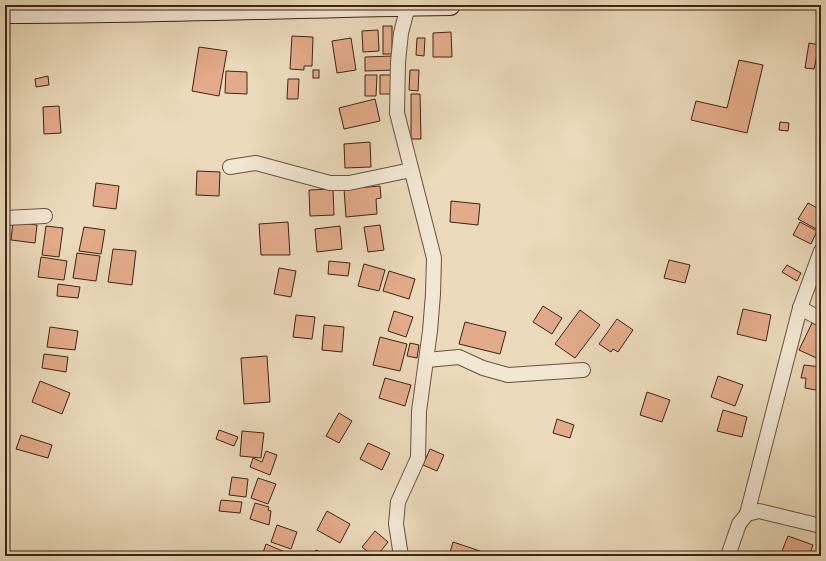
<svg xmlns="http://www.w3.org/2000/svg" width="826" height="561" viewBox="0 0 826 561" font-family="'IM FELL Great Primer',serif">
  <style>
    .building { fill: #e3ab8a; stroke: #402414 }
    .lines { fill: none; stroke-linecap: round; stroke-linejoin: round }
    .minor-casing { stroke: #6b523e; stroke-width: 16 }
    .secondary-casing { stroke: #402414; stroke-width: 22 }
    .minor { stroke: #f2e7d3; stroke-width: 14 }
    .secondary { stroke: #f2e7d3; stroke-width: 20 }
  </style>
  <rect width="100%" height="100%" fill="#ebdabb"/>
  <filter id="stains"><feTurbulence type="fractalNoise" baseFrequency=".005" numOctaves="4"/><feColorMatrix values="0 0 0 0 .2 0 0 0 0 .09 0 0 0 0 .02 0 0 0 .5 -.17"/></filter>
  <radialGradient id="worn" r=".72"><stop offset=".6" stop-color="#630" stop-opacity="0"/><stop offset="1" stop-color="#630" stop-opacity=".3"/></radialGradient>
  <!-- building -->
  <g class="building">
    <rect x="383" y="26" width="9" height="28"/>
    <polygon points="378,30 379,51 363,52 362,31"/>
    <polygon points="451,32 452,57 433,57 433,33"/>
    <polygon points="292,36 313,37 312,66 304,66 304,70 290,69"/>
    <polygon points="351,38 356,70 337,73 332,41"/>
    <polygon points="417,38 425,38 424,56 416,55"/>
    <polygon points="809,43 819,45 814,69 805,68"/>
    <polygon points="199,47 227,51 219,96 192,91"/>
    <polygon points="393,56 394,70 365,71 365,57"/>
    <polygon points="739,60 763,65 747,133 691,120 696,101 727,108"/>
    <rect x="313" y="70" width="6" height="8"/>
    <polygon points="410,70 419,70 418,91 409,90"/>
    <polygon points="226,71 247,72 247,94 225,93"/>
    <polygon points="365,75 377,75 376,96 365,96"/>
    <rect x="380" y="75" width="13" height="19"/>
    <polygon points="48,76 49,85 36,87 35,79"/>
    <polygon points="288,79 299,79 298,99 287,99"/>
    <polygon points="411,94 420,94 421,139 411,139"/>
    <polygon points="375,99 380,121 344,129 339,108"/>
    <polygon points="59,106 61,133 44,134 43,107"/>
    <polygon points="780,122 789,123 788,131 779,130"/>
    <polygon points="370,142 371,167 345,168 344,144"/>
    <polygon points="197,171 220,172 219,196 196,195"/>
    <polygon points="96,183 119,186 116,209 93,206"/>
    <polygon points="380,186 381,198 376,199 377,214 346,217 344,189"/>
    <polygon points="333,189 334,215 310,216 309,190"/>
    <polygon points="451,201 480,204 478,225 450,222"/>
    <polygon points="808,203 821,210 821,224 818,230 798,219"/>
    <polygon points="13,222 37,225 35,243 11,240"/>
    <polygon points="288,222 290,255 261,255 259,224"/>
    <polygon points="800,222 817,231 811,244 793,235"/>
    <polygon points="380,225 384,250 368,252 364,227"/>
    <polygon points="46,226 63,228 59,257 42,255"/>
    <polygon points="340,226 342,249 317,252 315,229"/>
    <polygon points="84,227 105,230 101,254 79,251"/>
    <polygon points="113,249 136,251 132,285 108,282"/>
    <polygon points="77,253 100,256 96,281 73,278"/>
    <polygon points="41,257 67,261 64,280 38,277"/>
    <polygon points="669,260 690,265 685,283 664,278"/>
    <polygon points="329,261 350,263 348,276 328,274"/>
    <polygon points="364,264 385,270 379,291 358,286"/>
    <polygon points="787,265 801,273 797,281 782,272"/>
    <polygon points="279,268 296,271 291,297 274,294"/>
    <polygon points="389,271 415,279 409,299 383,291"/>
    <polygon points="58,284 80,287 78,298 57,296"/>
    <polygon points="543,306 562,318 552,334 533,322"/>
    <polygon points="743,309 771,315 766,341 737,334"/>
    <polygon points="580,310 600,325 575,358 555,344"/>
    <polygon points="394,311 413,317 406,337 388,331"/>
    <polygon points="296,315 315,317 312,339 293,337"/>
    <polygon points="617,319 633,330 618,352 613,349 611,352 599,344"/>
    <polygon points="465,322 506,332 500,354 459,344"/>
    <polygon points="812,323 821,327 821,360 799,350"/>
    <polygon points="324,325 344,327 342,352 322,350"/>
    <polygon points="50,327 78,331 75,350 47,347"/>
    <polygon points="380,337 407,344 400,371 373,365"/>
    <polygon points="410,343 419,345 417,358 407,356"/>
    <polygon points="44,354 68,357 66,372 42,368"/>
    <polygon points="267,356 270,402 244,404 241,358"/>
    <polygon points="804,365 821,367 821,391 805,388 806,378 801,378"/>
    <polygon points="718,376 743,385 735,406 711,397"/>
    <polygon points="385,378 411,385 405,406 379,398"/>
    <polygon points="40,381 70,393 62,414 32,402"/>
    <polygon points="647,392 670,400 662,422 640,415"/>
    <polygon points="723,410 747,417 742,437 717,431"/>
    <polygon points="339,413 352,421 339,443 326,436"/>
    <polygon points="557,419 574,425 570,438 553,433"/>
    <polygon points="219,430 238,437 234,446 216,439"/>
    <polygon points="242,431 264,433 261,458 240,456"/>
    <polygon points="21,435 52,445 48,458 16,449"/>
    <polygon points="368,443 390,453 382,470 360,459"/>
    <polygon points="430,449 444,455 437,471 423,465"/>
    <polygon points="266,451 277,455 270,475 250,467 253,458 262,462"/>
    <polygon points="232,477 248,479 246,497 229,495"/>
    <polygon points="258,478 276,484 268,504 251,498"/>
    <polygon points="221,500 242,502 240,513 219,511"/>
    <polygon points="255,503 269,507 268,510 271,511 269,525 250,519"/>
    <polygon points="327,511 350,524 340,543 317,530"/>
    <polygon points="277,525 297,532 291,549 271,542"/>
    <polygon points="375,531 388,542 377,556 373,556 362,547"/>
    <polygon points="788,536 813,545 809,556 780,556"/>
    <polygon points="453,542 483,552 482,556 449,556"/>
    <polygon points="266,544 285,552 283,556 262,556"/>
    <polygon points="316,550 330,556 313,556"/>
    <polygon points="228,552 241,556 226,556"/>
  </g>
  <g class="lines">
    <defs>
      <g id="minor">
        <polyline points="230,167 256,163 330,183 349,183 411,170"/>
        <polyline points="5,218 45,216"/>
        <polyline points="800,308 821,319"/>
        <polyline points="427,360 459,357 483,368 508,375 583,370"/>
        <polyline points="747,514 800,308 821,251"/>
        <polyline points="401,556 396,524 398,502 418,458 419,411 430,331 433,294 434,258 397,113 398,62 401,33 408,6"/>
        <polyline points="728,556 739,524 747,514 759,511 821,526"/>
      </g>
      <path id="secondary" d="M5 13C153 13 301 7 450 5"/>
    </defs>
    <!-- minor casing -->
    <use href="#minor" class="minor-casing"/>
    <!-- secondary casing -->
    <use href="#secondary" class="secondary-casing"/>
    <!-- minor -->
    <use href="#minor" class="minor"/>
    <!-- secondary -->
    <use href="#secondary" class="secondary"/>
  </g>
  <!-- margin -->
  <rect width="826" height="561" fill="none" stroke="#ebdabb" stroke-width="20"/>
  <rect x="6" y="6" width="814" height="549" fill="none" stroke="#402414" stroke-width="2"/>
  <rect x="10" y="10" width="806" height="541" fill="none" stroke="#402414"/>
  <rect width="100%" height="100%" filter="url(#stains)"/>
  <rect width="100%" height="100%" fill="url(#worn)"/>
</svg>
